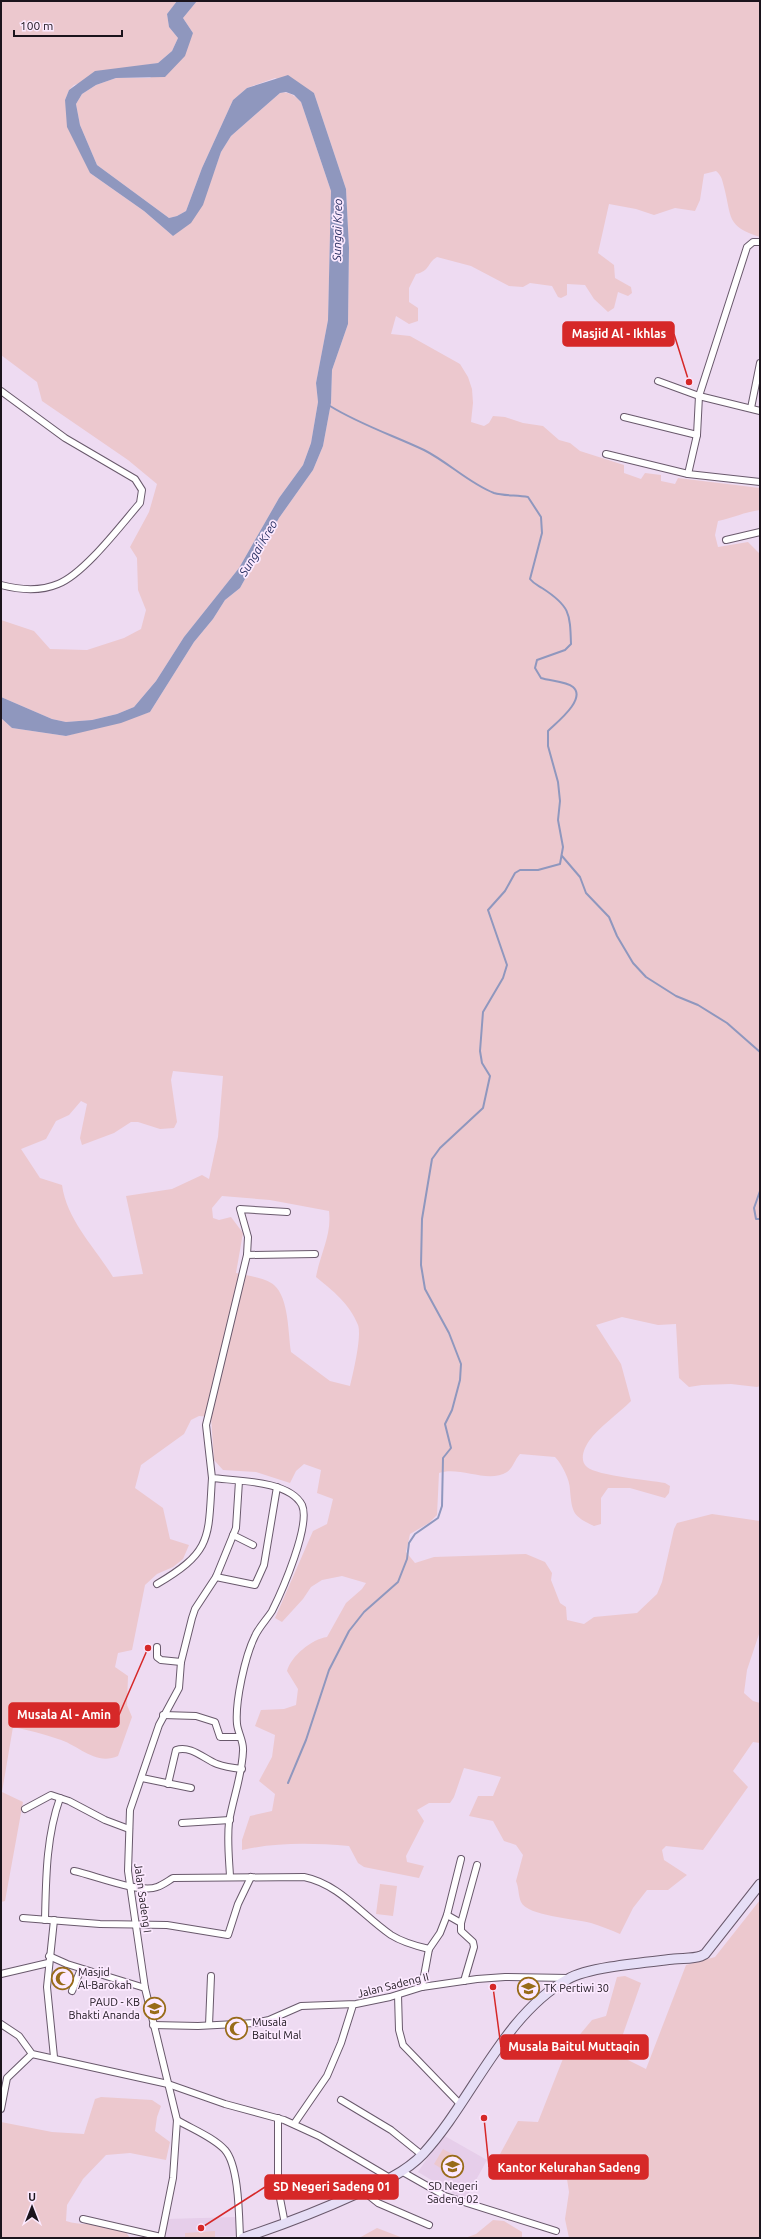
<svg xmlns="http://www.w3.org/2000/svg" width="761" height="2239" viewBox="0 0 761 2239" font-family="Ubuntu,sans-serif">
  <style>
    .built { fill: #e6ceea }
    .green { fill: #ecc8ce; fill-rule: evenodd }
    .water { fill: #8f97be }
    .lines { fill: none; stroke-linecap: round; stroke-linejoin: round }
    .stream { stroke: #8f97be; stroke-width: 2 }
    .street-casing { stroke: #69596c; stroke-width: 8 }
    .secondary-casing { stroke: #69596c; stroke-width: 11 }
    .street { stroke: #fff; stroke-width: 6 }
    .secondary { stroke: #e6def6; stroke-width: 9 }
    .labels { text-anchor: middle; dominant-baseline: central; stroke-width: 3.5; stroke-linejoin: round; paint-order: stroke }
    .street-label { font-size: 11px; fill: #1b141c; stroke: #fce9ff }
    .poi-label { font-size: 11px; fill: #1b141c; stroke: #fce9ff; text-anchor: start }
    .water-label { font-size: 12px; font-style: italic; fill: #293062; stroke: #fce9ff }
    .leader { fill: none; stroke: #d62828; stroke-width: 1.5 }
    .callout-dot { fill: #d62828; stroke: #fce9ff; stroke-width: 1.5 }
    .callout { fill: #d62828; stroke: #d62828; stroke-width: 1.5 }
    .callout-label { font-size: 12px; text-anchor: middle; font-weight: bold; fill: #fff }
  </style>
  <rect width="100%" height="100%" fill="#eedbf2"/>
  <!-- built -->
  <g class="built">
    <polygon points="443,2135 487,2160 465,2200 418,2172"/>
    <polygon points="237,2217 238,2236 162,2238 166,2219"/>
  </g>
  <!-- green -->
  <g class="green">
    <path d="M1 1H177L167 14 169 27 178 38 172 51 158 63 134 67 74 85 69 90 65 100 90 173 144 211 173 236 214 172 221 152 231 136 280 93C289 91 295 96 301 102L331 191 328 320 316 383 318 402 311 443 303 465 279 498 239 568 184 637 156 681 134 707 117 714 92 720 66 722 52 719 1 697V620L34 631 50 649 87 650 124 638 141 629 146 610 138 590 137 558 130 547 149 512 157 484 128 460 42 401 37 382 1 355Z"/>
    <path d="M197 1H760V237C726 226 732 218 724 187 722 180 722 176 716 171L704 174 700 200 695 211 675 208 654 215 636 209 609 204 598 253 614 265 615 278 631 287 632 293 628 296 618 292 614 308 608 312 594 299 585 285 567 284V295L561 298 558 297 552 286 530 283 523 287 509 286 471 266 437 257C427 263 430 271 416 274L409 288V302L418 308V321L409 324 396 316 391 334 410 336 460 364 468 377 472 389 473 403 471 422 484 426 489 423 493 416 505 417 523 423 543 426 559 440 570 443 580 451 624 465V473L641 479 645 473 661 475V481L675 484 678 478 760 488V510C744 512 733 518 718 521L715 535 718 547 748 542 760 554V1386L757 1387 731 1384 702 1385 689 1387 679 1378 676 1324 658 1325 622 1317 596 1325 621 1364 631 1401C619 1413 598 1428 589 1441 584 1448 579 1461 587 1467 598 1476 649 1480 665 1483L670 1486 669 1493 665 1498 630 1488H608L601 1498V1524L594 1526C573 1516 572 1513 570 1490 570 1480 562 1464 555 1457L520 1454C515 1459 513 1468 507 1472 488 1484 460 1466 439 1473L437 1515 429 1523 410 1534 406 1552 415 1563 434 1557 526 1554 545 1562 552 1573 551 1580 560 1603 566 1607 567 1620 584 1624 594 1617 637 1613 657 1594 662 1582 674 1529 677 1523 712 1514 760 1521V1631L747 1670 744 1693 753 1701 760 1703V1743L753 1742 733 1771 748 1787 703 1850 666 1846 662 1850 664 1860 687 1875 668 1890H647L633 1908 620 1934C611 1930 601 1926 591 1923 577 1919 527 1916 521 1902 518 1895 519 1888 516 1881L523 1855 516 1845 504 1841 493 1821 469 1816 478 1796H493L501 1777 464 1768 454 1797 450 1803H429L417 1810 424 1821 406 1856 407 1862 424 1866 419 1878 364 1867 358 1863 349 1846C312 1843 278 1842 242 1850V1840L250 1816 272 1811 275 1794 259 1781 272 1757 275 1735 255 1726 261 1710 284 1709 296 1705 298 1689 287 1671C291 1656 312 1639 327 1637L346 1603 362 1589 366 1583 342 1576 322 1580 311 1587 303 1599 282 1622 275 1618 313 1531 327 1524 333 1499 317 1493 321 1470 304 1464 296 1471 290 1483 256 1472 223 1470 214 1460 211 1417 199 1416 191 1420 184 1434 141 1465 135 1488 163 1508 170 1539 189 1545 183 1559 173 1567 157 1574 145 1585 132 1650 118 1653 115 1667 128 1676 127 1705 132 1717 118 1756C95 1766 79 1745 58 1739 44 1734 28 1730 13 1727L2 1792 23 1802 5 1901 1 1902V718L12 728 66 736 150 712 194 642 213 619 225 600 240 588 279 518 313 470 323 446 331 403 332 370 348 324 349 249 346 189 314 93 275 78 247 88 233 100 202 168 186 211 177 216 169 218 97 165 80 125 76 104 82 94 96 85 116 78H150L193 33 183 18ZM173 1071 223 1076 218 1137 209 1179 202 1175 172 1189 126 1196 143 1274 113 1277C95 1247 67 1221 62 1185L40 1178 21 1149 46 1139 56 1121 69 1115 81 1101 87 1104 80 1138 82 1145 114 1133 131 1122H138L160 1129 174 1128 177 1122 171 1080ZM222 1196 270 1200 329 1211C332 1235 320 1254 316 1277 332 1290 350 1304 358 1325 362 1336 353 1374 350 1386L330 1381 291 1352C288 1333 289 1298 274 1285 265 1277 247 1276 236 1273L243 1233 231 1217 219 1220 213 1218 212 1208Z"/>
    <polygon points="380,1884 397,1886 393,1916 376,1914"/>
    <polygon points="760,1900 760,2238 569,2238 565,2219 569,2192 567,2179 549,2171 545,2160 533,2155 520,2159 508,2177 493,2171 500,2154 518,2121 538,2122 566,2051 592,2020 606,2016 617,1977 625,1976 641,1983 616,2054 646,2069 686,1965 715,1957"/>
    <path d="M101 2097 152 2100 161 2106 157 2117 155 2131 170 2142 166 2160 130 2153 106 2155 83 2179 67 2205 66 2221C88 2228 99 2220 120 2224L130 2238H1V2122L52 2132 84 2134 95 2099Z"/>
    <polygon points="443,2149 463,2160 453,2176 434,2164"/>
    <polygon points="493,2220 504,2221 522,2232 522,2238 465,2238 476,2234"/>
    <polygon points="377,2228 403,2238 359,2238"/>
    <polygon points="215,2231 215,2238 185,2238 185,2233"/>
  </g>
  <!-- water -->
  <polygon class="water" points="177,1 197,1 183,18 193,33 185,56 165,77 116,78 96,85 82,94 76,104 80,125 97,165 169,218 177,216 186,211 202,168 233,100 247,88 288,75 314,93 346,189 349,248 348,324 332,370 331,403 323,446 313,470 279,518 240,588 225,600 213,619 194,642 150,712 121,723 66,736 12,728 1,718 1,697 52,719 66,722 92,720 117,714 134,707 156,681 184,637 239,568 279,498 303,465 311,443 318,402 316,383 328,320 331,191 301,102 294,95 286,92 280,93 231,136 221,152 203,205 191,223 173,236 144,211 90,173 67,127 65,100 69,90 95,71 158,63 172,51 178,38 169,27 167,14"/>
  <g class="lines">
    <!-- stream -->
    <g class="stream">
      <polyline points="562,856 580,877 586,893 609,917 617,936 633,963 646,977 676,996 698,1005 727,1023 760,1052"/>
      <polyline points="760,1191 754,1208 756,1219 760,1219"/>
      <path d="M288 1783 306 1740 329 1670 349 1631 364 1612 398 1582 407 1559 409 1543 415 1534 438 1518 442 1506 443 1458 451 1448 445 1424 452 1410 460 1380 461 1364 449 1333 425 1289 421 1265 422 1219 432 1159 440 1148 483 1108 490 1076 482 1063 480 1051 483 1012 503 978 507 965 488 910 505 891 515 873 520 870H538L560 864 563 847 558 820 560 801 558 782 548 746V731C556 723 587 699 573 687 566 681 550 681 541 678L535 668 537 660 565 650 571 644C570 613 570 606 542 588 537 585 534 584 530 579L542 533 541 517 528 497C517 495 504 496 494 493 470 484 448 462 424 450 392 435 359 424 330 406"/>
    </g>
    <defs>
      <g id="street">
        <polyline points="658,381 699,396 760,411"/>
        <path d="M1 391 65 438 135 479 142 490 140 503C121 525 84 574 58 584 39 592 20 590 1 585"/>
        <polyline points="751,408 760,363"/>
        <polyline points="624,417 697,435"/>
        <polyline points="606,454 688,474 760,482"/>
        <polyline points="688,474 697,435 699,396 747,247 753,242 760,242"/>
        <polyline points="726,540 760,532"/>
        <polyline points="247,1255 248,1237 240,1209 287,1212"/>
        <polyline points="233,1535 253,1545"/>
        <polyline points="216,1577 255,1585 264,1565 277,1487"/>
        <path d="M157 1584C213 1551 208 1538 212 1478"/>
        <polyline points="157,1647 157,1657 161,1660 181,1662"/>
        <polyline points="163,1715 196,1716 215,1722 220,1737 240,1737"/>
        <polyline points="142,1778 191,1788"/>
        <path d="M168 1784 176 1750C191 1745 204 1759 217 1764 225 1767 233 1768 242 1769"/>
        <polyline points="25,1809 51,1795 69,1801 105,1820 129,1829"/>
        <polyline points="182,1823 230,1820"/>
        <path d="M74 1871C94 1875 140 1894 157 1887 163 1885 168 1881 173 1878L304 1877C339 1884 362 1915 391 1935 402 1942 416 1946 429 1949"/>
        <path d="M230 1876C229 1858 227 1840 229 1822 233 1798 242 1776 243 1751 244 1742 238 1733 237 1724 235 1702 245 1656 255 1636 259 1627 267 1619 272 1611 282 1591 311 1525 302 1505 289 1480 236 1481 212 1478L206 1425 247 1255 315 1254"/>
        <polyline points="447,1915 461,1923"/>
        <polyline points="23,1918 100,1924 167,1925 228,1935 238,1904 251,1877"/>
        <path d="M45 1920C46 1879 46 1837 60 1798"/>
        <polyline points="49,1956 67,1964 145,1988"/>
        <polyline points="1,1974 48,1963"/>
        <polyline points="464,1981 474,1947 473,1942 461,1931 461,1923 477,1865"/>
        <polyline points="422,1987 429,1949 440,1933 447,1915 461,1859"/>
        <polyline points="72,1991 81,1969"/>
        <polyline points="398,1995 399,2030 403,2045 461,2105"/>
        <polyline points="1,2024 19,2036 32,2054 168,2084 225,2104 284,2120 319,2136 390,2178"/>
        <polyline points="153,2025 198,2026 255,2023 269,2020 301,2006 356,2004 390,1997 422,1987 477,1979 505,1977 569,1978"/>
        <polyline points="209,2025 211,1976"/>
        <polyline points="54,2057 47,1987 54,1920"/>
        <polyline points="341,2100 391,2130 422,2155"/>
        <polyline points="1,2109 7,2078 32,2054"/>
        <polyline points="278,2118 278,2188 285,2224"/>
        <path d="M177 2120C192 2129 213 2137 225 2150 239 2166 239 2216 240 2238"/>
        <polyline points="294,2124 327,2076 341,2043 353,2005"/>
        <polyline points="401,2171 445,2196 556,2231"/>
        <polyline points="363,2191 378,2203 429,2225"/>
        <polyline points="83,2219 161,2237"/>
        <polyline points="161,2238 173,2178 177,2120 145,1988 128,1871 130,1810 159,1725 179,1688 181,1662 192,1618 195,1609 216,1577 236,1528 239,1481"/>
      </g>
      <path id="secondary" d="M243 2238C282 2225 319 2211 356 2194 379 2184 405 2173 423 2154 472 2101 503 2015 568 1979 588 1967 649 1962 674 1959 683 1958 693 1959 701 1956L705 1954 760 1884"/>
    </defs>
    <!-- street casing -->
    <use href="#street" class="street-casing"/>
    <!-- secondary casing -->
    <use href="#secondary" class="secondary-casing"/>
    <!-- street -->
    <use href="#street" class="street"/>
    <!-- secondary -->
    <use href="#secondary" class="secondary"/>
  </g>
  <!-- icons -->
  <defs>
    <symbol id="mosque-ring" viewBox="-11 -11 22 22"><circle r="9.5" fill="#fce9ff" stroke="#986b19" stroke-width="1.5"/><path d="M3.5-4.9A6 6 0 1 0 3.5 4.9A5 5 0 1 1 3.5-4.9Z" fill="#986b19"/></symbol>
    <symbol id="school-ring" viewBox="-11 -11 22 22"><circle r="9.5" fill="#fce9ff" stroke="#986b19" stroke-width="1.5"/><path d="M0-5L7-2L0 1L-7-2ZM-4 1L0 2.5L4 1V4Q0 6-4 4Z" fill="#986b19"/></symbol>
  </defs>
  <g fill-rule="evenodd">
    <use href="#mosque-ring" x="50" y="1966" width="25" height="25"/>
    <use href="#school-ring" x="516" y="1976" width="25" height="25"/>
    <use href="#school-ring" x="142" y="1996" width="25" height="25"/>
    <use href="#mosque-ring" x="224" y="2016" width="25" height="25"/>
    <use href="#school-ring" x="440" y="2154" width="25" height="25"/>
  </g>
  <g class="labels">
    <!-- street labels -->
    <g class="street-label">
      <text transform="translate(143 1898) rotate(82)">Jalan Sadeng I</text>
      <text transform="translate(393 1985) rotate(-14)">Jalan Sadeng II</text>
    </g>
    <!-- poi labels -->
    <g class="poi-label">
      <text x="78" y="1972">Masjid<tspan x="78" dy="13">Al-Barokah</tspan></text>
      <text x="544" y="1988">TK Pertiwi 30</text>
      <text x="140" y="2002" text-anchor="end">PAUD - KB<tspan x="140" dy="13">Bhakti Ananda</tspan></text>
      <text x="252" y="2022">Musala<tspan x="252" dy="13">Baitul Mal</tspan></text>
      <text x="453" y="2186" text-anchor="middle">SD Negeri<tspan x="453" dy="13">Sadeng 02</tspan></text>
    </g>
    <!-- water labels -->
    <g class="water-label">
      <text transform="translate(337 230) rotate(-89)">Sungai Kreo</text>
      <text transform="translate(258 548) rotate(-59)">Sungai Kreo</text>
    </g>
  </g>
  <!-- callouts -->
  <path class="leader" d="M689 382L674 334M148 1648L119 1715M493 1987L501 2047M484 2118L489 2167M201 2228L265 2187"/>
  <g class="callout-dot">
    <circle cx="689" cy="382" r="4"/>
    <circle cx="148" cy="1648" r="4"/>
    <circle cx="493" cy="1987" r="4"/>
    <circle cx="484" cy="2118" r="4"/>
    <circle cx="201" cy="2228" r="4"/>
  </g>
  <g class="callout">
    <rect x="563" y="322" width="111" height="24" rx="4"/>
    <rect x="9" y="1703" width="110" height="24" rx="4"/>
    <rect x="501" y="2035" width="147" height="24" rx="4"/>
    <rect x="489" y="2155" width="159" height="24" rx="4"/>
    <rect x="265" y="2175" width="133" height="24" rx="4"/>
  </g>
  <g class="callout-label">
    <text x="619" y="338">Masjid Al - Ikhlas</text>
    <text x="64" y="1719">Musala Al - Amin</text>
    <text x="574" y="2051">Musala Baitul Muttaqin</text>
    <text x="569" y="2172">Kantor Kelurahan Sadeng</text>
    <text x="332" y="2191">SD Negeri Sadeng 01</text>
  </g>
  <!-- border -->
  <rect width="761" height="2239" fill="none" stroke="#1b141c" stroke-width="4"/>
  <!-- north arrow -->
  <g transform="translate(32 2207)" stroke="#fce9ff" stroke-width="3" paint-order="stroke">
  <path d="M0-3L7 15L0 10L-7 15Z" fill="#1b141c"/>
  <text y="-6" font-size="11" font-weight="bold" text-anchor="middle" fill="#1b141c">U</text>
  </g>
  <!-- scale -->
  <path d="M14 30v6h108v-6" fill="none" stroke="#1b141c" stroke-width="2"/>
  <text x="20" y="30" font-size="12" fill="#1b141c" stroke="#fce9ff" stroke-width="3" paint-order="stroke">100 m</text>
</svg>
